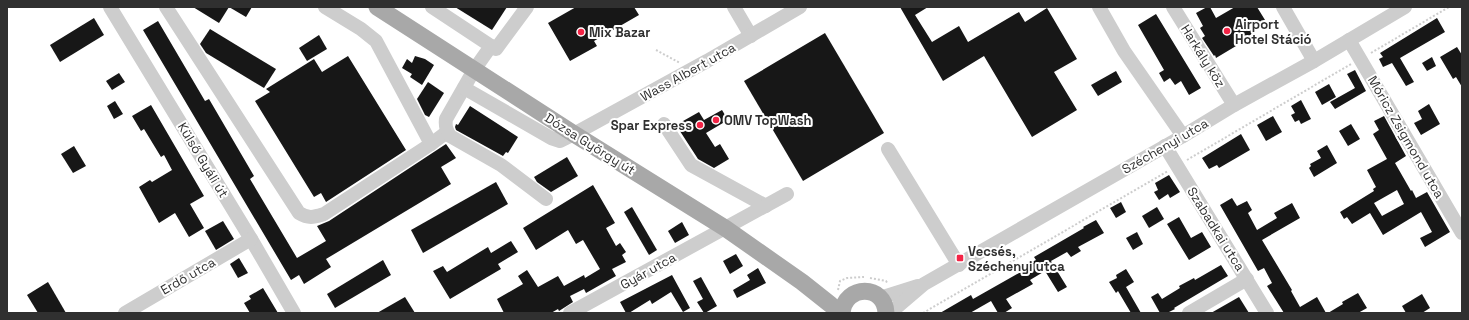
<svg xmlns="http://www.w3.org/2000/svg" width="1469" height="320" viewBox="0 0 1469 320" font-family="'Space Grotesk',sans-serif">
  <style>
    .building { fill: #171717; fill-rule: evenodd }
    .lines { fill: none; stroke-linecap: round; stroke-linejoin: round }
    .path { stroke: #cdcdcd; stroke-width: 2; stroke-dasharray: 2 2; stroke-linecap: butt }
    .minor { stroke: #cdcdcd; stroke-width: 14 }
    .major { stroke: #a8a8a8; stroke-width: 17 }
    .poi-dot { fill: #f42446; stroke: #fff; stroke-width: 1.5 }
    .labels { text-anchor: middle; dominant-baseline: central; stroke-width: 4; stroke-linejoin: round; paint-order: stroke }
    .poi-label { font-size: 13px; font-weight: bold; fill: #303030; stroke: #fff; text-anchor: start }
    .street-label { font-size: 13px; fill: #303030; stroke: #fff }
  </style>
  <rect width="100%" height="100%" fill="#fff"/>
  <!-- building -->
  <g class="building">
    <polygon points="193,7 229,7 219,23"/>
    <polygon points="229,7 252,7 246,17"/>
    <polygon points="455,7 507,7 492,30"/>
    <polygon points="576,7 634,7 639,15 594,41 597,46 570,61 548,23"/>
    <polygon points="900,7 928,7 915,15 932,42 959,26 968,42 1019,12 1025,22 1047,8 1077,59 1054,72 1077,110 1032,137 984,56 943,81"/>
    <polygon points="1207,7 1210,7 1216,18 1235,7 1257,7 1265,20 1251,28 1253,33 1240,42 1241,43 1216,58 1215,55 1214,56 1202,38 1205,36 1200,28 1203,26 1196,13"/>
    <polygon points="1156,14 1201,88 1189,95 1181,81 1175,85 1170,78 1164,82 1159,73 1164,70 1138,25"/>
    <polygon points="94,18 104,35 60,62 50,45"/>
    <polygon points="1437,18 1445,32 1400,58 1414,82 1406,86 1392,63 1383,67 1379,59 1383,57 1380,53"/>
    <polygon points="158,21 205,101 209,99 254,176 250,179 297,258 326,241 317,226 329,221 446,144 456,158 441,167 451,184 326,259 331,267 304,284 299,275 291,280 143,30"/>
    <polygon points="210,29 276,69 264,88 206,53 200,44"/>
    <polygon points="825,33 884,133 803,181 744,81"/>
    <polygon points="319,35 327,49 307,61 299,48"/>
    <polygon points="1457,47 1462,55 1462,87 1456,77 1453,79 1440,57"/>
    <polygon points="348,56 406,150 326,202 321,193 314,197 255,101 270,92 266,89 314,59 322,72"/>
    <polygon points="415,56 425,59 434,65 422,85 410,77 412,74 402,68 407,59 412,63"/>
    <polygon points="1432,57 1436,66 1427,71 1422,63"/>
    <polygon points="1355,70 1366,91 1335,109 1330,102 1355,88 1347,74"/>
    <polygon points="1116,71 1122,82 1098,96 1091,85"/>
    <polygon points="119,73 125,82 112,90 106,81"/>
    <polygon points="428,82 444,93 429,117 425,115 417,99"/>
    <polygon points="1329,84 1336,97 1322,105 1315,92"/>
    <polygon points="1301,100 1311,119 1301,124 1299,120 1295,122 1291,115 1295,113 1291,106"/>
    <polygon points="115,101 123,114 114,119 107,106"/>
    <polygon points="1429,104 1440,124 1421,135 1414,123 1422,119 1418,111"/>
    <polygon points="151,105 204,196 190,204 204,228 189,237 175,213 159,223 139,187 150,180 152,182 172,170 164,155 161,157 144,129 141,131 132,116"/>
    <polygon points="470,106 518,137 508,153 506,152 503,156 456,130 455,127 456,124 458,125"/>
    <polygon points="722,110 728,120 706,133 715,147 720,144 729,159 714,168 698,159 676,125 699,112 704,120"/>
    <polygon points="1273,116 1282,132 1266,141 1257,125"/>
    <path d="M1384 116 1406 156 1395 163 1411 191 1412 190 1416 198 1427 192 1450 232 1425 247 1420 238 1432 232 1421 212 1383 235 1370 213 1352 224 1347 217 1344 219 1340 212 1374 191 1373 189 1376 187 1367 170 1387 159 1373 134 1379 130 1374 121ZM1397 190 1404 204 1382 216 1374 203Z"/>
    <polygon points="1351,124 1360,139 1348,146 1339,131"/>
    <polygon points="1241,134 1250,150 1219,168 1217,165 1209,169 1202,158"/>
    <polygon points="1327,145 1337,163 1314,177 1309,168 1311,166 1310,164 1321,158 1317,151"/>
    <polygon points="74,146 86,166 73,173 61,154"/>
    <polygon points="567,157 578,176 551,192 537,182 534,177"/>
    <polygon points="1169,175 1180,192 1170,198 1168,194 1159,200 1154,192 1158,190 1155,183"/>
    <polygon points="496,182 508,204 423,253 411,230"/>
    <polygon points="593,185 615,223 606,228 616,246 620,243 626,252 622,255 626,262 612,269 616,276 586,293 584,289 570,296 573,302 559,311 558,309 551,313 504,313 497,299 523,284 518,276 527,270 538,287 558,276 564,286 584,275 585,278 600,269 583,240 576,244 568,230 536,250 523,228"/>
    <polygon points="1232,198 1237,206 1247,201 1252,210 1248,213 1257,230 1277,218 1274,213 1292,203 1300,218 1262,240 1292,290 1291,291 1300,307 1317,297 1326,313 1284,313 1267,286 1272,283 1264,268 1258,271 1220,205"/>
    <polygon points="1121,202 1126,212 1116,218 1110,208"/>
    <polygon points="632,207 657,250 649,255 624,212"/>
    <polygon points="1157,207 1164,219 1149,228 1142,216"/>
    <polygon points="1179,217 1191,238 1202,232 1211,247 1189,260 1167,224"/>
    <polygon points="1096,220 1104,233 1078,247 1081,251 1071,257 1067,252 1051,261 1067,287 1058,292 1045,271 1030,280 1033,284 1006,299 1012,308 1004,313 998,313 991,301 970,313 940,313 971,295 973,299 1033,265 1032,262 1036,260 1034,257 1084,228 1083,227"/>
    <polygon points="223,221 234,239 216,250 205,231"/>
    <polygon points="682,222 689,235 675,243 668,231"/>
    <polygon points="1137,232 1143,244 1133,250 1126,238"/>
    <polygon points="511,241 518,252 498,264 501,269 450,299 433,271 443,266 447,272 488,247 491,253"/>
    <polygon points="736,254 743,266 730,274 723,261"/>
    <polygon points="239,258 248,273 238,278 230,264"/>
    <polygon points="383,260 391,275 335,308 327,294"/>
    <polygon points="1221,265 1228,276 1174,308 1175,309 1167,313 1160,313 1151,297 1158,293 1162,299 1180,288 1179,286 1194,278 1195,280"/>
    <polygon points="758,268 766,283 737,298 733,290 750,280 747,275"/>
    <polygon points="1126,269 1134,282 1126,287 1141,313 1131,313 1118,291 1116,293 1109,282 1117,278 1116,275"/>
    <polygon points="672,275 690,308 683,312 671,292 652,304 650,300 629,313 626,313 620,302"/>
    <polygon points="701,277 717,306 705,313 704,313 697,302 703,299 693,281"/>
    <polygon points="48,282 66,313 38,313 27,295"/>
    <polygon points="263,288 278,313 250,313 244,303 251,299 249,296"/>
    <polygon points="1358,293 1367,308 1358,313 1328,313 1343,304 1342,302"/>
    <polygon points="1422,294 1430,308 1422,313 1406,313 1402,306"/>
    <polygon points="405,297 415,313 377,313"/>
    <polygon points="1239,297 1249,313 1211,313"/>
  </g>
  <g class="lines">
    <!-- path -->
    <g class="path">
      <polyline points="656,50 680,63"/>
      <polyline points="1371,53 1449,7"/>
      <polyline points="1187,160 1351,64"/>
      <polyline points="870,278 886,281 888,284"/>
      <polyline points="838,290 840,281 847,278 864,277"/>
      <polyline points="923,313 1168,171"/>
    </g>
    <!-- minor -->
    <g class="minor">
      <polyline points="110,7 251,239 294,313"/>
      <path d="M166 7 299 213C309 219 314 217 324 214L431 144 447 132"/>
      <polyline points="325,7 361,29 376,41 431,144"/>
      <path d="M432 7 491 46 474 70 446 119C445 126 446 130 450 136L501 165 546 199"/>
      <polyline points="734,7 751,36"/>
      <polyline points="1099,7 1124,51 1183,136"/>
      <polyline points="1173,7 1234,105"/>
      <polyline points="1283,7 1314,61"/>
      <polyline points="1349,40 1462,233"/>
      <polyline points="491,46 496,49 527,7"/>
      <polyline points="464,88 551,138 560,141 574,134 707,61 800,7"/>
      <polyline points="664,124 691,165 766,206"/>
      <polyline points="1165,146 1267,313"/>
      <polyline points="888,149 959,265"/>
      <polyline points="880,298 918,286"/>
      <polyline points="125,313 251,239"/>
      <polyline points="570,313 787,194"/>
      <polyline points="890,313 924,284 1183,136 1234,105 1314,61 1405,7"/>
      <polyline points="1189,313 1247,279"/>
    </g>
    <!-- major -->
    <g class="major">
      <polyline points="377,7 574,134 725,228 802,282 831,305 840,313"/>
      <path d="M842 313C845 284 885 284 886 313"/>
    </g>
  </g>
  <!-- markers -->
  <g class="poi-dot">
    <circle cx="1227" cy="31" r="4"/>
    <circle cx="581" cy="32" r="4"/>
    <circle cx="716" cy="120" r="4"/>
    <circle cx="700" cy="125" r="4"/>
    <rect x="956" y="254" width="8" height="8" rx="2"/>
  </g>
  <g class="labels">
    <!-- poi labels -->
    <g class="poi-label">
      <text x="1235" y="24">Airport<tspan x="1235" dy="15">Hotel Stáció</tspan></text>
      <text x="589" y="32">Mix Bazar</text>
      <text x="724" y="120">OMV TopWash</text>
      <text x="692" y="125" text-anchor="end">Spar Express</text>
      <text x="968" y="251">Vecsés,<tspan x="968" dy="15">Széchenyi utca</tspan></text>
    </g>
    <!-- street labels -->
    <g class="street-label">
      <text transform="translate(1203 56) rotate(58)">Harkály köz</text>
      <text transform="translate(688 72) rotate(-29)">Wass Albert utca</text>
      <text transform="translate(1406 137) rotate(60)">Móricz Zsigmond utca</text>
      <text transform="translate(590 144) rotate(32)">Dózsa György út</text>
      <text transform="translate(1165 146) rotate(-30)">Széchenyi utca</text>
      <text transform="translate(203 160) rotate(59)">Külső Gyáli út</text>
      <text transform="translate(1216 229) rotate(58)">Szabadkai utca</text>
      <text transform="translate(648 271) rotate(-29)">Gyár utca</text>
      <text transform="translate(188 276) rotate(-30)">Erdő utca</text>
    </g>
  </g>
  <!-- border -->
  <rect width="1469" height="320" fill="none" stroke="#303030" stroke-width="16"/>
</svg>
